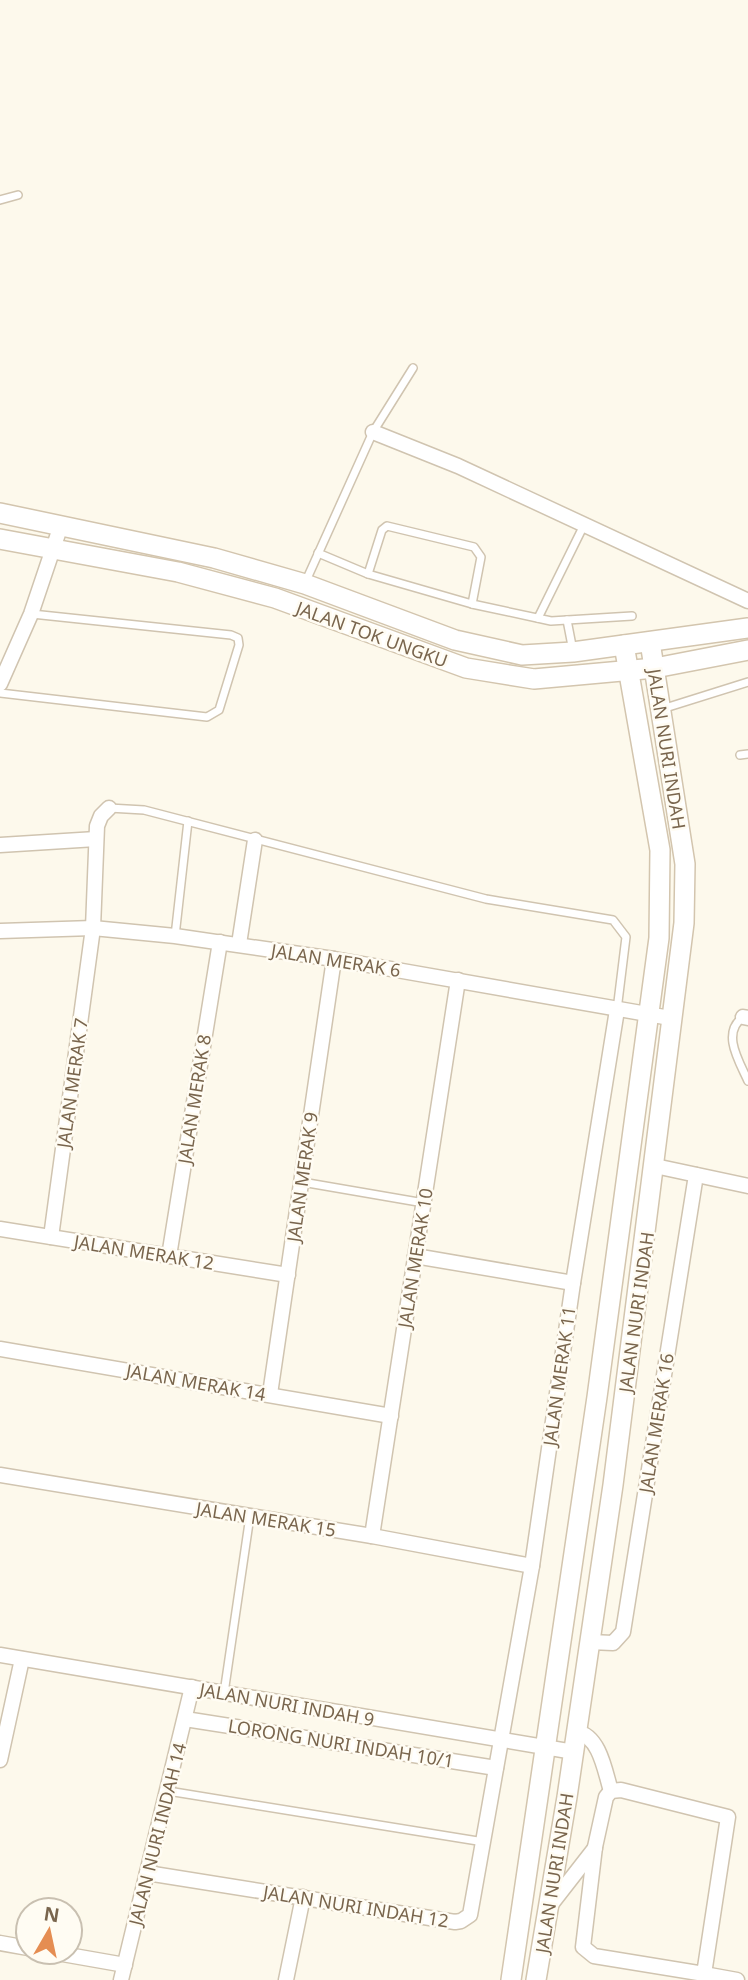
<svg xmlns="http://www.w3.org/2000/svg" width="748" height="1980" viewBox="0 0 748 1980" font-family="'Noto Sans',sans-serif">
  <style>
    .lines { fill: none; stroke-linecap: round; stroke-linejoin: round }
    .service-casing { stroke: #d0c4b0; stroke-width: 10 }
    .minor-casing { stroke: #d0c4b0; stroke-width: 17 }
    .secondary-casing { stroke: #d3c5ae; stroke-width: 22 }
    .service { stroke: #fff; stroke-width: 7 }
    .minor { stroke: #fff; stroke-width: 14 }
    .secondary { stroke: #fff; stroke-width: 19 }
    .labels { text-anchor: middle; dominant-baseline: central; stroke-width: 5; stroke-linejoin: round; paint-order: stroke }
    .street-label { font-size: 18px; fill: #79654d; stroke: #fffcf3 }
  </style>
  <rect width="100%" height="100%" fill="#fdf9ec"/>
  <g class="lines">
    <defs>
      <g id="service">
        <polyline points="0,200 18,195"/>
        <polyline points="318,553 368,574 472,604 551,621 632,616"/>
        <polyline points="368,574 382,530 387,526 474,547 481,557 472,604"/>
        <polyline points="305,583 373,432 413,368"/>
        <polyline points="538,618 584,525"/>
        <polyline points="567,620 573,651"/>
        <polyline points="0,693 207,717 219,710 239,645 238,638 231,635 32,614"/>
        <polyline points="662,709 748,682"/>
        <polyline points="740,755 748,754"/>
        <polyline points="109,808 144,810 486,899 613,920 626,937 617,1010"/>
        <polyline points="175,936 188,821"/>
        <path d="M743 1017C721 1033 739 1061 748 1081"/>
        <polyline points="302,1182 424,1203"/>
        <polyline points="224,1693 250,1516"/>
        <polyline points="168,1791 484,1842"/>
      </g>
      <g id="minor">
        <polyline points="373,432 458,466 748,601"/>
        <polyline points="0,684 31,614 61,525"/>
        <polyline points="0,845 96,839"/>
        <polyline points="0,931 93,928 175,936 334,959 670,1018"/>
        <polyline points="239,944 255,840"/>
        <polyline points="743,1017 748,1018"/>
        <polyline points="655,1166 748,1186"/>
        <polyline points="0,1229 288,1275"/>
        <polyline points="51,1237 93,928 97,826 101,816 109,808"/>
        <polyline points="169,1256 220,942"/>
        <polyline points="415,1256 573,1283"/>
        <polyline points="0,1349 391,1416"/>
        <polyline points="270,1394 334,959"/>
        <polyline points="0,1475 372,1536 532,1566"/>
        <polyline points="372,1536 458,980"/>
        <polyline points="590,1642 613,1643 623,1632 696,1175"/>
        <polyline points="0,1655 574,1752"/>
        <polyline points="185,1719 496,1768"/>
        <path d="M577 1732C600 1736 605 1772 611 1791"/>
        <polyline points="0,1760 22,1659"/>
        <polygon points="621,1790 728,1817 704,1974 594,1956 583,1947 595,1847 606,1797 611,1791"/>
        <polyline points="147,1873 455,1922 461,1921 470,1915 532,1566 573,1283 617,1010"/>
        <polyline points="549,1907 595,1848"/>
        <polyline points="0,1943 28,1948"/>
        <polyline points="51,1952 125,1965"/>
        <polyline points="704,1974 737,1980"/>
        <polyline points="121,1980 192,1687"/>
        <polyline points="286,1980 303,1897"/>
      </g>
      <g id="secondary">
        <polyline points="0,513 214,558 305,584 455,640 522,655 573,652 748,628"/>
        <polyline points="0,539 178,572 275,598 466,668 534,679 655,668 748,650"/>
        <polyline points="511,1980 597,1397 659,938 660,850 624,645"/>
        <polyline points="536,1980 567,1797 613,1485 684,923 685,864 650,642"/>
      </g>
    </defs>
    <!-- service casing -->
    <use href="#service" class="service-casing"/>
    <!-- minor casing -->
    <use href="#minor" class="minor-casing"/>
    <!-- secondary casing -->
    <use href="#secondary" class="secondary-casing"/>
    <!-- service -->
    <use href="#service" class="service"/>
    <!-- minor -->
    <use href="#minor" class="minor"/>
    <!-- secondary -->
    <use href="#secondary" class="secondary"/>
  </g>
  <g class="labels">
    <!-- street labels -->
    <g class="street-label">
      <text transform="translate(372 634) rotate(20)">JALAN TOK UNGKU</text>
      <text transform="translate(667 749) rotate(81)">JALAN NURI INDAH</text>
      <text transform="translate(336 960) rotate(9)">JALAN MERAK 6</text>
      <text transform="translate(72 1083) rotate(-82)">JALAN MERAK 7</text>
      <text transform="translate(194 1099) rotate(-81)">JALAN MERAK 8</text>
      <text transform="translate(302 1177) rotate(-82)">JALAN MERAK 9</text>
      <text transform="translate(144 1252) rotate(9)">JALAN MERAK 12</text>
      <text transform="translate(415 1258) rotate(-81)">JALAN MERAK 10</text>
      <text transform="translate(636 1312) rotate(-82)">JALAN NURI INDAH</text>
      <text transform="translate(559 1376) rotate(-82)">JALAN MERAK 11</text>
      <text transform="translate(196 1382) rotate(10)">JALAN MERAK 14</text>
      <text transform="translate(656 1423) rotate(-81)">JALAN MERAK 16</text>
      <text transform="translate(266 1519) rotate(9)">JALAN MERAK 15</text>
      <text transform="translate(287 1704) rotate(10)">JALAN NURI INDAH 9</text>
      <text transform="translate(341 1743) rotate(9)">LORONG NURI INDAH 10/1</text>
      <text transform="translate(157 1834) rotate(-76)">JALAN NURI INDAH 14</text>
      <text transform="translate(554 1873) rotate(-81)">JALAN NURI INDAH</text>
      <text transform="translate(356 1906) rotate(9)">JALAN NURI INDAH 12</text>
    </g>
  </g>
  <!-- north arrow -->
  <g transform="translate(49 1931) rotate(9)"><circle r="33" fill="#fffcf3" stroke="#c9c0b1" stroke-width="2"/>
  <path d="M0-5L12 26L0 18L-12 26Z" fill="#e58d52"/>
  <text y="-10" font-size="19" font-weight="bold" text-anchor="middle" fill="#79654d">N</text>
  </g>
</svg>
